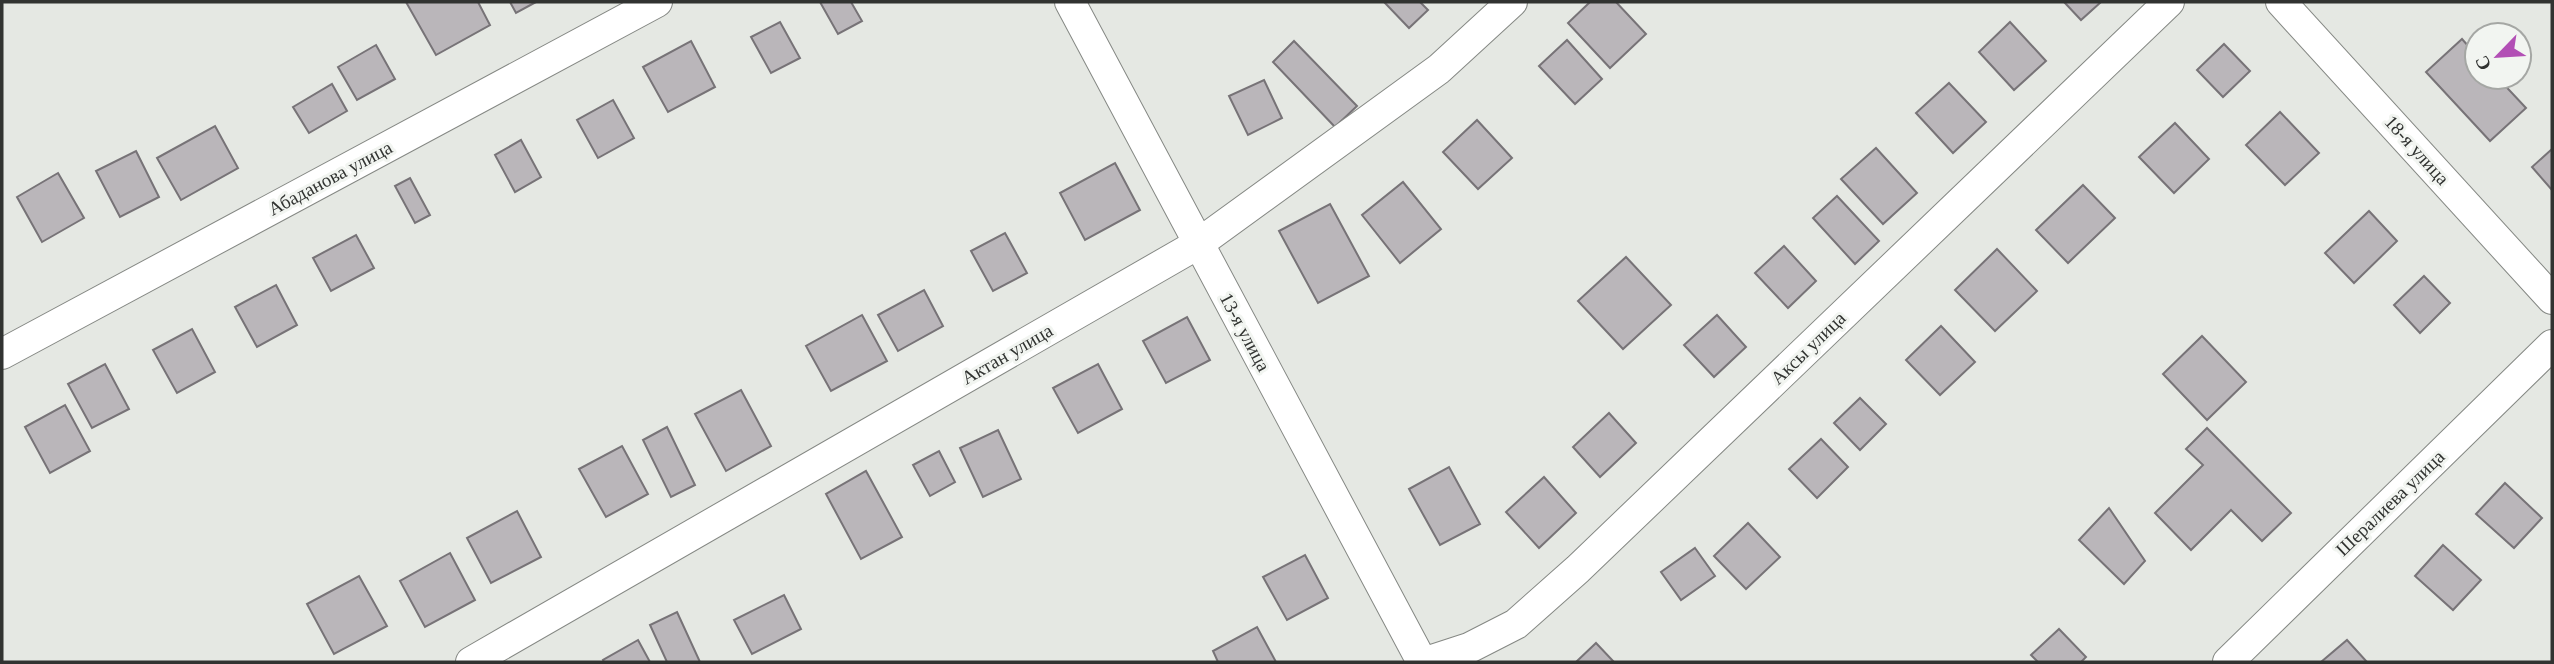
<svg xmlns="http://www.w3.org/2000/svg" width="2554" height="664" viewBox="0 0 2554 664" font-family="'Times New Roman',serif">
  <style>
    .building { fill: #bab6ba; stroke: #777377; stroke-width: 2 }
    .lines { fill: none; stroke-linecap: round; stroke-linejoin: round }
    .minor-casing { stroke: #858884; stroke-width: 32 }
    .minor { stroke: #fff; stroke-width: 30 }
    .labels { text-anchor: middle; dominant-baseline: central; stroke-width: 6; stroke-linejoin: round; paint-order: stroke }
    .street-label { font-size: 19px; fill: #313331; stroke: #f2f5f1 }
  </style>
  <rect width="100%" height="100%" fill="#e5e8e3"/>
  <!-- building -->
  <g class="building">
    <polygon points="406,2 478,2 490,25 436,55"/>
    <polygon points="510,2 536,2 516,13"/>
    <polygon points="820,2 851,2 862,21 838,34"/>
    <polygon points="1384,2 1420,2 1428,10 1409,28"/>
    <polygon points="1590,2 1616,2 1646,34 1610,68 1568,23"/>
    <polygon points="2064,2 2101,2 2081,20"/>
    <polygon points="780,22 800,58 771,73 751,37"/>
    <polygon points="2010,22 2046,61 2014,90 1979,52"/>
    <polygon points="2462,39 2477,56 2477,77 2497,77 2526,108 2490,141 2426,72"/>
    <polygon points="1567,40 1602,79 1575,104 1539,66"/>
    <polygon points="691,41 715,87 668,112 643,67"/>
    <polygon points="1294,41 1357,106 1335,127 1273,62"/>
    <polygon points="2224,44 2250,71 2223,97 2197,70"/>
    <polygon points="376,45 395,79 357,100 338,67"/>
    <polygon points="1264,80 1282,118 1248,135 1229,96"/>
    <polygon points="1949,83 1986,122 1953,153 1916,113"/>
    <polygon points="332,84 347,111 309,133 293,107"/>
    <polygon points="613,100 634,138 598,158 577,120"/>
    <polygon points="2280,112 2319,153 2285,185 2246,145"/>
    <polygon points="1477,120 1512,158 1478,189 1443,152"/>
    <polygon points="2175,123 2209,159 2174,193 2139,157"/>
    <polygon points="215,126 238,168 181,200 157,158"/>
    <polygon points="521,140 541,177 515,192 495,155"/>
    <polygon points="1876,148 1917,193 1883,224 1841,179"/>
    <polygon points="2552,149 2552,190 2532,167"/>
    <polygon points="136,151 159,197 120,217 96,171"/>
    <polygon points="1115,163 1140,210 1085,240 1060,193"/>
    <polygon points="58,173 84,218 42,242 17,197"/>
    <polygon points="410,178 430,215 415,223 395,186"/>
    <polygon points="1403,182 1441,229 1400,263 1362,215"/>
    <polygon points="2083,185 2115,218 2068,263 2036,230"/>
    <polygon points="1837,196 1879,241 1855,264 1813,218"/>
    <polygon points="1330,204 1369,276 1318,303 1279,231"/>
    <polygon points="2369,211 2397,241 2354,283 2325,253"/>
    <polygon points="1005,233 1027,273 993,291 971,251"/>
    <polygon points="356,235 374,268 331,291 313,258"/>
    <polygon points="1784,246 1816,281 1788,308 1755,273"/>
    <polygon points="1997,249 2037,291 1995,331 1955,290"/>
    <polygon points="1626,257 1671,305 1623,349 1578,301"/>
    <polygon points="2424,276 2450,303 2420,333 2394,305"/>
    <polygon points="276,285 297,325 257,347 235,307"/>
    <polygon points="924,290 943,326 898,351 878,315"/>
    <polygon points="862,315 887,361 831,391 806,346"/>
    <polygon points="1717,315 1746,347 1714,377 1684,345"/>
    <polygon points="1187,317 1210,360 1166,383 1143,341"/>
    <polygon points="1941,326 1975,362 1940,395 1906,360"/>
    <polygon points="192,329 215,372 177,393 153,350"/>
    <polygon points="2202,336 2246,382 2207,420 2163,374"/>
    <polygon points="105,364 129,409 92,428 68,384"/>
    <polygon points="1098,364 1122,409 1078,433 1053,388"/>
    <polygon points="741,390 771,446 726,471 695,414"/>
    <polygon points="1860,398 1886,424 1860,450 1834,423"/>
    <polygon points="65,405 90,451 50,473 25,427"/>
    <polygon points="1609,413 1636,443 1600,477 1573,447"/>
    <polygon points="667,427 695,485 671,497 643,440"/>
    <polygon points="2207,428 2291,513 2262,541 2231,510 2191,550 2155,513 2203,465 2186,449"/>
    <polygon points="998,430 1021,479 983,497 960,448"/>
    <polygon points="1821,439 1848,467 1817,498 1789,469"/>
    <polygon points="622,446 648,494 606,517 579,469"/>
    <polygon points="939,451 955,482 930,496 913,465"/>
    <polygon points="1449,467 1480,524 1440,545 1409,489"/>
    <polygon points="866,471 902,537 861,559 826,494"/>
    <polygon points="1544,477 1576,513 1539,548 1506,512"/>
    <polygon points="2505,483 2542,518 2514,548 2476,514"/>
    <polygon points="2109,508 2145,561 2124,584 2079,540"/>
    <polygon points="517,511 541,557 491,583 467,538"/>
    <polygon points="1748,523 1780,557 1746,589 1714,556"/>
    <polygon points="2443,545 2481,580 2453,610 2415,576"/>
    <polygon points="1695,548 1715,576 1681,600 1661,572"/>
    <polygon points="450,553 475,600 425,627 400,581"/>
    <polygon points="1305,555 1328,598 1287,620 1263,577"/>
    <polygon points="359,576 387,626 334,654 307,604"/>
    <polygon points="784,595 801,629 752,654 734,620"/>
    <polygon points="677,612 700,662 667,662 650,625"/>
    <polygon points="1257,627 1276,662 1218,662 1213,651"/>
    <polygon points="2059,629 2086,657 2081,662 2038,662 2031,655"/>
    <polygon points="638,640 650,662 604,662 603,660"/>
    <polygon points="2347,640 2367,662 2321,662"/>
    <polygon points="1596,643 1614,662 1576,662"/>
  </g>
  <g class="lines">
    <defs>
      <g id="minor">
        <polyline points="1070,2 1422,662"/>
        <polyline points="2281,2 2552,299"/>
        <polyline points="2,354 657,2"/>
        <polyline points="471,662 1198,244 1439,69 1512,2"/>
        <polyline points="1426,662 1469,648 1516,624 1578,569 2169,2"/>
        <polyline points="2228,662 2552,345"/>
      </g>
    </defs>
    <!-- minor casing -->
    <use href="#minor" class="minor-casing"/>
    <!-- minor -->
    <use href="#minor" class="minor"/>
  </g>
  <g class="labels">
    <!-- street labels -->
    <g class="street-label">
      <text transform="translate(2417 150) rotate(48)">18-я улица</text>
      <text transform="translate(330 178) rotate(-28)">Абаданова улица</text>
      <text transform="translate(1245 332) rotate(62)">13-я улица</text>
      <text transform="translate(1808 348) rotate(-44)">Аксы улица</text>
      <text transform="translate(1007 354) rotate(-30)">Актан улица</text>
      <text transform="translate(2390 503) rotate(-44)">Шералиева улица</text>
    </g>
  </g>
  <!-- border -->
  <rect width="2554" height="664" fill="none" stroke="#313331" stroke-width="7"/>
  <!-- north arrow -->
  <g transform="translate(2498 56) rotate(245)"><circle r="33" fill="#f2f5f1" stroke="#a5a7a4" stroke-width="2"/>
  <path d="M0-5L12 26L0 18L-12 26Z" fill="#b24fb5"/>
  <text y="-10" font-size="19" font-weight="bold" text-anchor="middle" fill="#313331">С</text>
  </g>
</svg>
